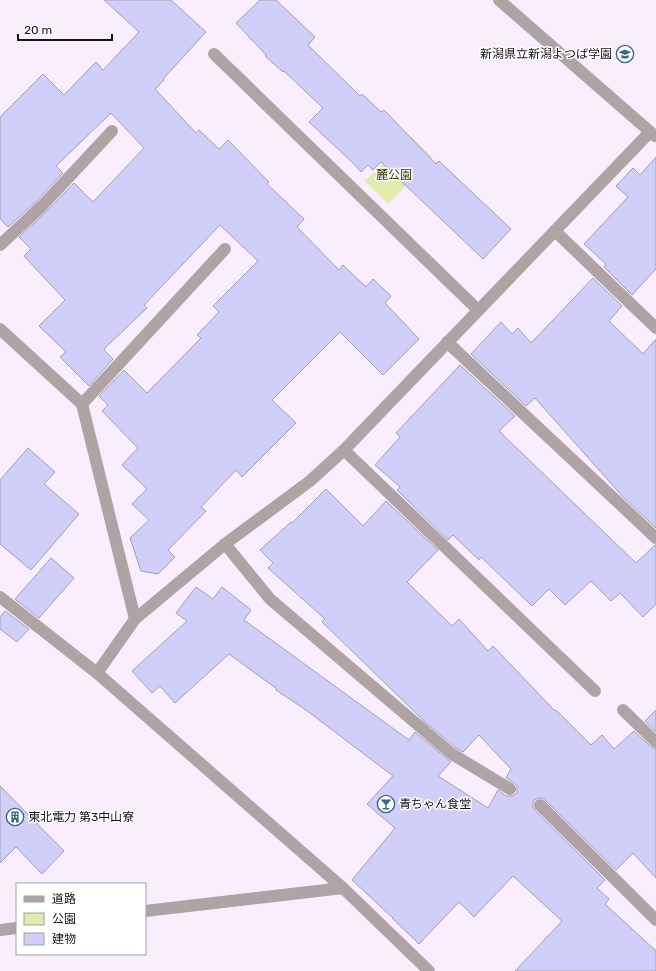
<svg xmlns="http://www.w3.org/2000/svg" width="656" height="971" viewBox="0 0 656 971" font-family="Rubik,'Noto Sans JP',sans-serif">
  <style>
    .green { fill: #e2ebab }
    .building { fill: #d1cffa; stroke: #a0a0b2 }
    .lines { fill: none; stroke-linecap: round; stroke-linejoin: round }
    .street { stroke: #aea4a6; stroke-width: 12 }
    .labels { text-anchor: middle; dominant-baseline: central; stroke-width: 3; stroke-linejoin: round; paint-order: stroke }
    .poi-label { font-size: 12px; fill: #161218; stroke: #fff; text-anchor: start }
    .park-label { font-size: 12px; fill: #363b00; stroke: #fff }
  </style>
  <rect width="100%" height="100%" fill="#f8eefd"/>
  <!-- green -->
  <polygon class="green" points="411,136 433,158 388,204 365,181"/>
  <!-- building -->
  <g class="building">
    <polygon points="104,0 171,0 206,32 163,79 164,80 155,89 196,133 199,130 219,149 228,140 269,182 267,184 304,219 297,227 339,270 343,265 366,287 373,279 391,296 385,303 419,339 383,375 340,332 272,400 296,423 242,477 236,470 201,507 206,511 168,550 175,557 158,574 141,571 130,538 149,520 132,504 147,489 122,465 138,448 102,411 108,405 99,396 124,370 147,393 201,338 197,335 219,312 213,306 258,261 220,225 144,305 147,308 106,347 104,350 113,359 89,386 60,357 66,352 39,326 65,300 24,256 31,249 19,237 48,210 74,183 93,202 144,148 111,113 56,166 63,173 38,200 8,227 0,219 0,117 43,74 64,95 96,62 103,70 139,32"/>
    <polygon points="260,0 276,0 315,37 308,45 360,96 362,94 381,112 384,110 436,164 439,161 511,229 483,259 381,162 373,170 368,165 361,172 354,164 309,122 323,108 284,71 283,72 265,56 266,55 236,23"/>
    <polygon points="656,157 656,269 632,295 604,267 606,264 584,244 628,197 616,186 633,168 640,175"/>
    <polygon points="593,278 622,306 609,321 643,354 656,339 656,528 623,497 535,398 526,406 471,354 501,322 512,334 518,328 531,343"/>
    <polygon points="460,365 515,416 499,431 636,563 655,545 656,545 656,604 643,617 620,593 611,601 591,581 565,605 549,589 532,606 481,557 479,560 453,535 448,540 397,490 400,487 375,465 400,437 396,433"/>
    <polygon points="28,448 55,472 44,484 79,514 31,570 0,544 0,480"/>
    <polygon points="326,489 363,526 386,501 438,550 407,582 452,626 459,619 488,651 493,646 555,711 556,710 591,745 602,735 614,749 634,731 651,747 656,749 656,878 633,853 616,870 545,800 542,798 538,798 534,800 533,803 533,807 535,810 605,880 597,888 609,899 605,904 656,951 656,971 515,971 562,921 513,876 474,917 459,902 419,944 392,918 393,918 352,880 395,828 367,804 393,776 306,710 276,690 277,689 229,654 175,703 160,686 152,693 132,671 187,621 176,613 196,587 213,599 222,587 251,610 244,620 409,740 415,732 451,762 438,776 488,808 498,790 506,796 510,796 514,795 517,793 517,786 514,783 506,778 511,769 479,735 463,752 456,748 424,721 322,622 325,619 268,568 273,563 260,550 291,522 292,523"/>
    <polygon points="51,558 74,578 39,618 15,599"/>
    <polygon points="5,611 29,629 17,642 0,629 0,617"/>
    <polygon points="656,710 656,732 645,721"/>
    <polygon points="0,786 64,851 42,874 16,847 0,863"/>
  </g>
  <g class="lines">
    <!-- street -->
    <g class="street">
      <polyline points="499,0 655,136"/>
      <polyline points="214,54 478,310"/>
      <polyline points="555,231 656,328"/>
      <polyline points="0,245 43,205 112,131"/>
      <polyline points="0,329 82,404 135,619"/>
      <polyline points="447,342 656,538"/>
      <polyline points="82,404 225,249"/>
      <polyline points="344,450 595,691"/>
      <polyline points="225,544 270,599 452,754 510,789"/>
      <polyline points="0,597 97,673 343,888 429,971"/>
      <polyline points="97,673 135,619 225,544 310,481 344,450 650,132"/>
      <polyline points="623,710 656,742"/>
      <polyline points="540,805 656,920"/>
      <polyline points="145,911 343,888"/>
      <polyline points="0,930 17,928"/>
    </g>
  </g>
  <!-- icons -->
  <defs>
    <symbol id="school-ring" viewBox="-11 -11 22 22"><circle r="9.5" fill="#fff" stroke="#366a86" stroke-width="1.5"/><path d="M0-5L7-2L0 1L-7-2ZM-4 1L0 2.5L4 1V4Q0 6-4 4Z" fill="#366a86"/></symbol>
    <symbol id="bar-ring" viewBox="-11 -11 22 22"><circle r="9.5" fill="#fff" stroke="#366a86" stroke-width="1.5"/><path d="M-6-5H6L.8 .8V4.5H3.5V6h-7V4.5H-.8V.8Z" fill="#366a86"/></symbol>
    <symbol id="building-ring" viewBox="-11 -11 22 22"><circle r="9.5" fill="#fff" stroke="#366a86" stroke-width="1.5"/><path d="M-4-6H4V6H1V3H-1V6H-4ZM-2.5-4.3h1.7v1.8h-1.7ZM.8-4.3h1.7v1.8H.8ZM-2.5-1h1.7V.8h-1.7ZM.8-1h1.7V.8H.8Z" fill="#366a86"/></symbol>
  </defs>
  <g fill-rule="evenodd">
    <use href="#school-ring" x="615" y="44" width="20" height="20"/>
    <use href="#bar-ring" x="376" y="794" width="20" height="20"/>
    <use href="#building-ring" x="5" y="807" width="20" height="20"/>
  </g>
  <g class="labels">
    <!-- poi labels -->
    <g class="poi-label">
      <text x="612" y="54" text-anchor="end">新潟県立新潟よつば学園</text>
      <text x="399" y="804">青ちゃん食堂</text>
      <text x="28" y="817">東北電力 第3中山寮</text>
    </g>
    <!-- park labels -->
    <g class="park-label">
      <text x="394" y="175">麓公園</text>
    </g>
  </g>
  <!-- legend -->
  <rect x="16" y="883" width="130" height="72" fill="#ffffff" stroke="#a2a0a3"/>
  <rect x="24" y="896" width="20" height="6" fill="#aea4a6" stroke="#a2a0a3"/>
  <text x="52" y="903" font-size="12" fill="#161218">道路</text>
  <rect x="24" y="913" width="20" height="12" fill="#e2ebab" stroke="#a2a0a3"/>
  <text x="52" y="923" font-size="12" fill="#161218">公園</text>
  <rect x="24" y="933" width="20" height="12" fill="#d1cffa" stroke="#a2a0a3"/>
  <text x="52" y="943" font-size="12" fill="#161218">建物</text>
  <!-- scale -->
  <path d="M18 34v6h94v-6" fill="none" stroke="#161218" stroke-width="2"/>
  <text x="24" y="34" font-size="12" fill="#161218" stroke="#ffffff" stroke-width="3" paint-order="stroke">20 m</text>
</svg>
